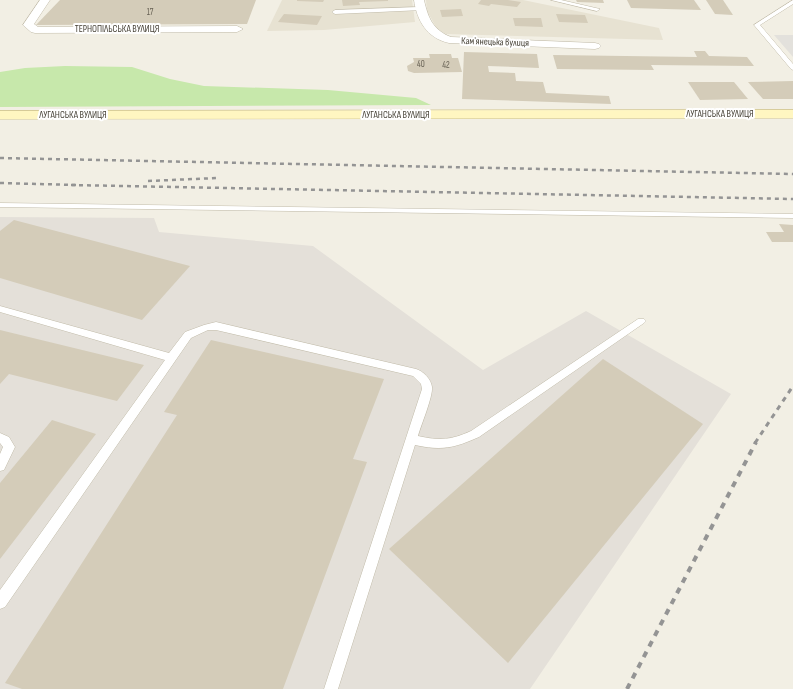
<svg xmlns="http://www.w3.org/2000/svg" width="793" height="689" viewBox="0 0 793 689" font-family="'Sofia Sans Condensed',sans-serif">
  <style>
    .residential { fill: #e7e2d2 }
    .industrial { fill: #e4e0d9 }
    .green { fill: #c7e8ab }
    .parking { fill: #e3e1dc }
    .building { fill: #d4ccb9 }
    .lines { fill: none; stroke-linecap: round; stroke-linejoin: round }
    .service-casing { stroke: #c1bba9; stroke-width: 1 }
    .minor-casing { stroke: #c1bba9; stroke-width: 1 }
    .secondary-casing { stroke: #d4c892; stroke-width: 1 }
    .service { fill: #fff; fill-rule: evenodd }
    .minor { fill: #fff; fill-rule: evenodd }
    .secondary { fill: #fff6c1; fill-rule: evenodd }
    .rail-far2 { stroke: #949494; stroke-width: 2.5; stroke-dasharray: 4 4; stroke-linecap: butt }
    .rail-far1 { stroke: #949494; stroke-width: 3; stroke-dasharray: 5 5; stroke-linecap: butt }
    .rail { stroke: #949494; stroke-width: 4; stroke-dasharray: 6 6; stroke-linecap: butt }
    .labels { text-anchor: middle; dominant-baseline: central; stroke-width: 4; stroke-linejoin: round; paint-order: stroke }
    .far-number-label { font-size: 9px; fill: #686255 }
    .far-street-label { font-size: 10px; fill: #443f34; stroke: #fff }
  </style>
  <rect width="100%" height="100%" fill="#f2efe4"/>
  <!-- residential -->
  <g class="residential">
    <polygon points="282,0 412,0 415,22 324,30 267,31"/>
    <polygon points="426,0 523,0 659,28 663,40 446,34 437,29 427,11"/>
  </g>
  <!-- industrial -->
  <polygon class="industrial" points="0,217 154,218 159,232 313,246 483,370 586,311 731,394 530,689 0,689"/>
  <!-- green -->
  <polygon class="green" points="65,66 132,67 170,79 204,86 328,90 416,98 431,105 0,107 0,72 25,68"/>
  <!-- parking -->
  <polygon class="parking" points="774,35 793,35 793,57"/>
  <!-- building -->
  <g class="building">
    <polygon points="60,0 256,0 247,24 36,25"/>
    <polygon points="297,0 324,0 323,2 297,1"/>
    <polygon points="342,0 388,0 388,1 359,2 360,5 343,6"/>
    <polygon points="481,0 508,0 521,2 517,7 491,4 489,6 478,4"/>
    <polygon points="576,0 603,0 604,3 577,2"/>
    <polygon points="627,0 694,0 701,10 631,8"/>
    <polygon points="706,0 723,0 733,15 715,14"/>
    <polygon points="461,9 463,16 442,17 440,10"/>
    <polygon points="284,14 322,16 317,25 278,22"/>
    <polygon points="556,14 585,15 588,23 559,22"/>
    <polygon points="513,18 541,18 543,27 515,26"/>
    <polygon points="694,51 705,51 709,56 747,57 754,66 651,65 654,70 557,69 553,55 697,57"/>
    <polygon points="464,52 537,54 539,68 488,66 489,72 515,73 516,81 543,82 546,93 609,96 611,104 462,99"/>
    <polygon points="429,54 451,54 452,58 458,58 462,72 414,73 408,71 407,66 414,62 413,58 430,58"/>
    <polygon points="793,81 793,99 763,99 748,82"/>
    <polygon points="688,82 734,82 748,99 700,100"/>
    <polygon points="14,220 190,266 142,320 0,278 0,231"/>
    <polygon points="779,224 793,225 793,242 772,242 766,232 784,232"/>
    <polygon points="0,330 144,365 117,401 9,374 0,384"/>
    <polygon points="211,340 384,379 353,459 367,462 283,689 22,689 5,683 177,415 164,412"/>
    <polygon points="603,359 703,424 508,663 389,549"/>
    <polygon points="52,420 96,434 0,559 0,483"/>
  </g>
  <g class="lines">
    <defs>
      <g id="service">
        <polygon points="551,0 561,0 600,9 597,11"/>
        <polygon points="793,0 793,4 760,25 793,64 793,70 791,69 754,25"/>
        <polygon points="420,7 423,9 422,10 335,14 332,12 335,10"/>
        <polygon points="0,203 793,214 793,218 0,207"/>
        <path d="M0 306 169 353 185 332 204 325 216 322 416 369C423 371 431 379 432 387 433 397 421 425 418 436 440 441 451 440 471 431L638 319H644L646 321 644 323 479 437C454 448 442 451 415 445L338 689H324L422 389 421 384 413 376 216 330H208L191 338 5 607 0 609V590L165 360 0 312Z"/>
        <polygon points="0,433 9,437 15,447 4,470 0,471 0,454 3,447 0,443"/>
      </g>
      <g id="minor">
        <polygon points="40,0 50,0 34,24 38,27 237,26 243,29 237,32 35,33 31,32 23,25"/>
        <path d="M414 0H424C428 18 433 30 451 37L595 43 599 44 601 46 599 48 595 49 449 43C427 38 417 21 414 0Z"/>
      </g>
      <polygon id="secondary" points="793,110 793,118 0,119 0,111"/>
    </defs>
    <!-- service casing -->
    <use href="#service" class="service-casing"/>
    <!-- minor casing -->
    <use href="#minor" class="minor-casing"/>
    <!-- secondary casing -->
    <use href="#secondary" class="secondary-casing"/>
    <!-- service -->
    <use href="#service" class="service"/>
    <!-- minor -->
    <use href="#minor" class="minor"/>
    <!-- secondary -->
    <use href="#secondary" class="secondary"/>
    <!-- rail-far2 -->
    <g class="rail-far2">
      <polyline points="0,158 793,174"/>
      <polyline points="148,181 217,178"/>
      <polyline points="0,183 76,185"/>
      <polyline points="71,185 793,199"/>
    </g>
    <!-- rail-far1 -->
    <polyline class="rail-far1" points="755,443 793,386"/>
    <!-- rail -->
    <polyline class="rail" points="627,689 756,442"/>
  </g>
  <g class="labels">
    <!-- far-number labels -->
    <g class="far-number-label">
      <text x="150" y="12">17</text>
      <text x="421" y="64">40</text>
      <text x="446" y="65">42</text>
    </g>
    <!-- far-street labels -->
    <g class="far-street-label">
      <text x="117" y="29">ТЕРНОПІЛЬСЬКА ВУЛИЦЯ</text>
      <text transform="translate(495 42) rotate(2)">Камʼянецька вулиця</text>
      <text x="720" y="114">ЛУГАНСЬКА ВУЛИЦЯ</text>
      <text x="73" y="115">ЛУГАНСЬКА ВУЛИЦЯ</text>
      <text x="396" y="115">ЛУГАНСЬКА ВУЛИЦЯ</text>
    </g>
  </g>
</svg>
